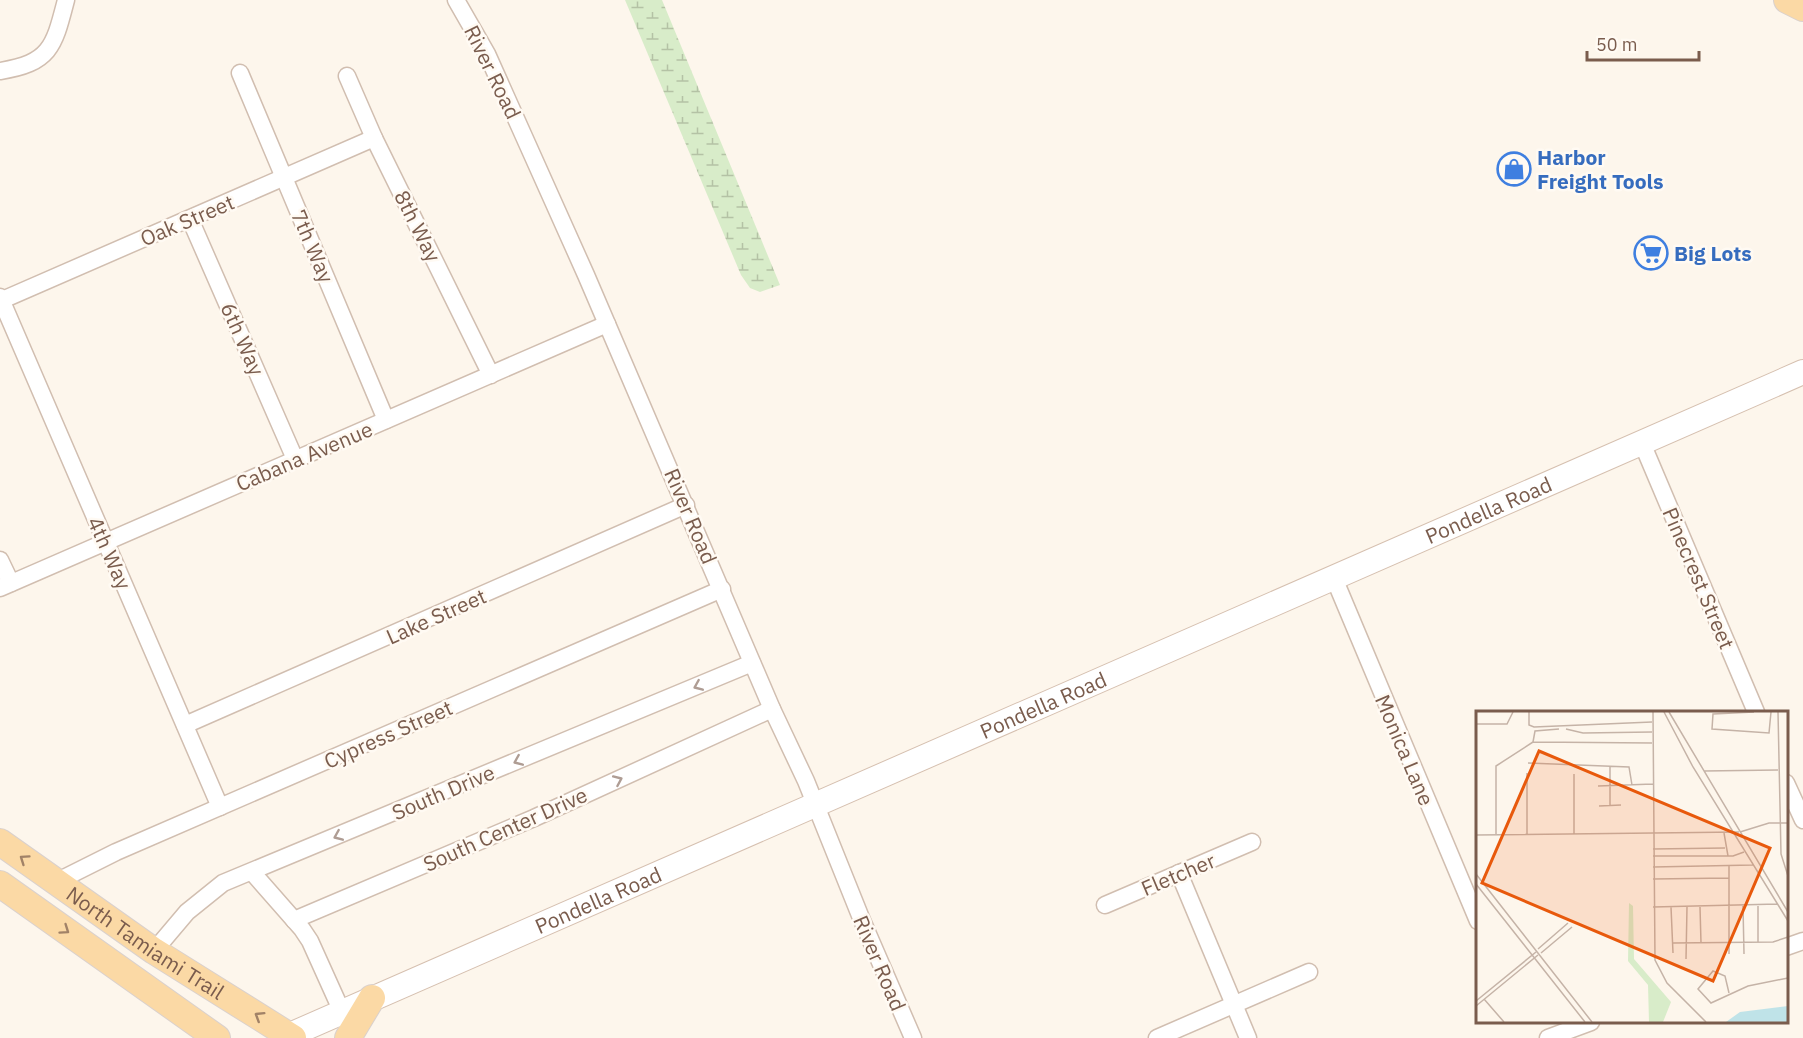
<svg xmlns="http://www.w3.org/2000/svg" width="1803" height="1038" viewBox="0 0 1803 1038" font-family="'IBM Plex Sans',sans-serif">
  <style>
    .wetland { fill: url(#wetland-marsh) }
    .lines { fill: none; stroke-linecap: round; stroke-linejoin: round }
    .minor-casing { stroke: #d1beb0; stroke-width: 19 }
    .secondary-casing { stroke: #d6c0b0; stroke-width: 26 }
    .primary-casing { stroke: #dad1cd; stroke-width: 28 }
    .minor { stroke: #fff; stroke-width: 16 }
    .secondary { stroke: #fff; stroke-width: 24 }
    .primary { stroke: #fbd9a5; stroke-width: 26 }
    .oneway { stroke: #af9d94 }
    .oneway2 { stroke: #a18267 }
    .labels { text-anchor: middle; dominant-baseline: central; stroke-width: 5; stroke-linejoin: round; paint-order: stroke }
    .street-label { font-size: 21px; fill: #7a5c4d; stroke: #fffaf3 }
    .shop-label { font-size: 21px; font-weight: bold; fill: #366cbe; stroke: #fffaf3; text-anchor: start }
    .inset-road { fill: none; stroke: #c5b3a7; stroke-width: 1.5 }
    .view { fill: #e8590c; fill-opacity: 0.15; stroke: #e8590c; stroke-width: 3 }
    .inset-edge { fill: none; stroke: #7a5c4d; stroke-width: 3 }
  </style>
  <defs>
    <pattern id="wetland-marsh" width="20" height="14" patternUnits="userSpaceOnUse" patternTransform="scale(1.5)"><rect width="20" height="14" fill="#d8ecc9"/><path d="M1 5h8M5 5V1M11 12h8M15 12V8" fill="none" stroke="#b4c2a5"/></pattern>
  </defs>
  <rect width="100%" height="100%" fill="#fdf6ec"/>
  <!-- wetland -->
  <polygon class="wetland" points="625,0 662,0 780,285 760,292 750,288 741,275"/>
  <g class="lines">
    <defs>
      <g id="minor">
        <polyline points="456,0 487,54 586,275 772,709 806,781 861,918 913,1038"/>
        <path d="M0 71C51 63 54 46 66 0"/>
        <polyline points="240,73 386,420"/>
        <polyline points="347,76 374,138 491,375"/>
        <polyline points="190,219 295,459"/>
        <polyline points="0,297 220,807"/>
        <polyline points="0,301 374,138"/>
        <polyline points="1642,443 1756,712"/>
        <polyline points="0,560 11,583"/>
        <polyline points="1334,578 1478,921"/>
        <polyline points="0,588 607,324"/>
        <polyline points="185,725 686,505"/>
        <polyline points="1786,783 1803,820"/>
        <polyline points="252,872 302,929 310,941 342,1012"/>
        <polyline points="1179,873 1248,1038"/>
        <polyline points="56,882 116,852 722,589"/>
        <polyline points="1105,905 1252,842"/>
        <polyline points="294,920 534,818 772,709"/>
        <polyline points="1786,947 1803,941"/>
        <polyline points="154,951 187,912 223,883 752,663"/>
        <polyline points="1157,1038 1309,972"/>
        <polyline points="1548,1038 1591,1022"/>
      </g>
      <g id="secondary">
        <path id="s1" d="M283 1038 1803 372"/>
      </g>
      <g id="primary">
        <polyline points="1787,0 1803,8"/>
        <path id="s2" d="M0 842 154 951 293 1038"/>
        <polyline points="0,884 217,1038"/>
        <polyline points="348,1038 372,998"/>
      </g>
    </defs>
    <!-- minor casing -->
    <use href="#minor" class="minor-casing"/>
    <!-- secondary casing -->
    <use href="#secondary" class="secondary-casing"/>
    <!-- primary casing -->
    <use href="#primary" class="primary-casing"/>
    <!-- minor -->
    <use href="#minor" class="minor"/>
    <!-- secondary -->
    <use href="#secondary" class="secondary"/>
    <!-- primary -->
    <use href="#primary" class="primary"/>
  </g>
  <!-- one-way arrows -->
  <defs><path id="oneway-chevron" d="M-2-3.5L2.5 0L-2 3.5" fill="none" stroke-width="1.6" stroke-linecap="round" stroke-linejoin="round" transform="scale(1.5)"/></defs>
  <g class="oneway">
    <use href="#oneway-chevron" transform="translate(698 686) rotate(157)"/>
    <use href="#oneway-chevron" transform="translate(518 761) rotate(157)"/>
    <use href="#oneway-chevron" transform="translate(618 780) rotate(-24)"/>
    <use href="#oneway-chevron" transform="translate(338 836) rotate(157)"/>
  </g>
  <g class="oneway2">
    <use href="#oneway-chevron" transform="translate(24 859) rotate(-145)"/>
    <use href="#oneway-chevron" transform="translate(65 930) rotate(35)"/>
    <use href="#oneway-chevron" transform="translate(259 1016) rotate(-148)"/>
  </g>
  <!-- icons -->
  <defs>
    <symbol id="shop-ring" viewBox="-11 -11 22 22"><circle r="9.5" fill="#fffaf3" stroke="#3f7fe0" stroke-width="1.5"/><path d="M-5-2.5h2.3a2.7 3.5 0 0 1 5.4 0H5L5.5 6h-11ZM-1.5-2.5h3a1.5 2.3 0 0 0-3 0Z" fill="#3f7fe0"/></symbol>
    <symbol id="supermarket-ring" viewBox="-11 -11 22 22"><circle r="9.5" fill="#fffaf3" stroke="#3f7fe0" stroke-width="1.5"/><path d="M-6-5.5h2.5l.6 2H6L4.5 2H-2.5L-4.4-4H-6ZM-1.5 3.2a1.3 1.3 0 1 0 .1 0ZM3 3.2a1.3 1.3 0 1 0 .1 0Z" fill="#3f7fe0"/></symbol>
  </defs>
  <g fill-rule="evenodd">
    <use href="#shop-ring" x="1495" y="150" width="38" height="38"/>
    <use href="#supermarket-ring" x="1632" y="234" width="38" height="38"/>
  </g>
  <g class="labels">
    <!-- street labels -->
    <g class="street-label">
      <text transform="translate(493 72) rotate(64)">River Road</text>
      <text transform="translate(187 220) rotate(-23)">Oak Street</text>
      <text transform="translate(418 226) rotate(63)">8th Way</text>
      <text transform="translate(313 246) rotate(67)">7th Way</text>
      <text transform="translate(243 339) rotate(66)">6th Way</text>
      <text transform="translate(304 456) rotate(-23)">Cabana Avenue</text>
      <text stroke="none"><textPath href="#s1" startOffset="1316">Pondella Road</textPath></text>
      <text transform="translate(691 516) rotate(67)">River Road</text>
      <text transform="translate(110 553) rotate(66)">4th Way</text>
      <text transform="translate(1699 578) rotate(67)">Pinecrest Street</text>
      <text transform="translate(436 616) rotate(-24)">Lake Street</text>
      <text stroke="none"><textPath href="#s1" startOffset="830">Pondella Road</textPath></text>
      <text transform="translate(388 734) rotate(-24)">Cypress Street</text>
      <text transform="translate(1405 750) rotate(67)">Monica Lane</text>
      <text transform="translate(443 792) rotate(-23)">South Drive</text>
      <text transform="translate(505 829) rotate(-24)">South Center Drive</text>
      <text transform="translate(1178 874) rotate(-23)">Fletcher</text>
      <text stroke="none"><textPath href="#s1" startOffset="344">Pondella Road</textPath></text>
      <text stroke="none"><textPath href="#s2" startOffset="177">North Tamiami Trail</textPath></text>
      <text transform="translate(880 963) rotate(67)">River Road</text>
    </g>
    <!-- shop labels -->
    <g class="shop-label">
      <text x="1537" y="157">Harbor<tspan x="1537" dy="24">Freight Tools</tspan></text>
      <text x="1674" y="253">Big Lots</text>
    </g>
  </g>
  <!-- overview -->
  <g transform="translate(1476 711)">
    <rect width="312" height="312" fill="#fdf6ec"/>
    <path d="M153 192 157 195 158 248 195 291 187 311H173L172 274 152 250Z" fill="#d8ecc9"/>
    <path d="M312 295V311H250L264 301Z" fill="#bfe3e8"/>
    <path class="inset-road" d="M53 1V14L58 16 176 11M177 1 179 249 191 272 230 311M188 1 217 56 312 210M193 1 312 201M278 1 237 3 236 18 293 22 295 1M302 1 305 143 312 165M0 13H31L37 1M90 18 107 22 176 21M57 31 59 20 83 18M57 31 176 32M52 52 153 56 156 74M228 60 302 59M51 62V124M122 75 177 73M123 95 145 94M134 95V55M264 121 293 112H312M248 122 252 145M20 123V55L57 31M98 123V63M0 124 263 121M177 138 249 137M177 145H257L268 141M253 155V243M177 156 277 154M0 163 116 311M177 168 253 167M0 173 109 311M267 195 268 243M177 196 302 193M195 196 197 242M224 196 225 232M282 231V195M197 232 297 231 312 226M62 238 92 212M65 242 96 216M210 248 211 196M253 282 249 265 237 260 222 278 235 292 272 275 312 267M8 288 28 311M0 290 60 241M0 295 62 244"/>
    <path class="view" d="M63 40 294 137 237 270 6 172Z"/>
    <rect width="312" height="312" class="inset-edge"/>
  </g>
  <!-- scale -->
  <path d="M1587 51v9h112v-9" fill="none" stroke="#7a5c4d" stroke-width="3"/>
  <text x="1596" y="51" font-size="18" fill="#7a5c4d" stroke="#fffaf3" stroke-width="4.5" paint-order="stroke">50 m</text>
</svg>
